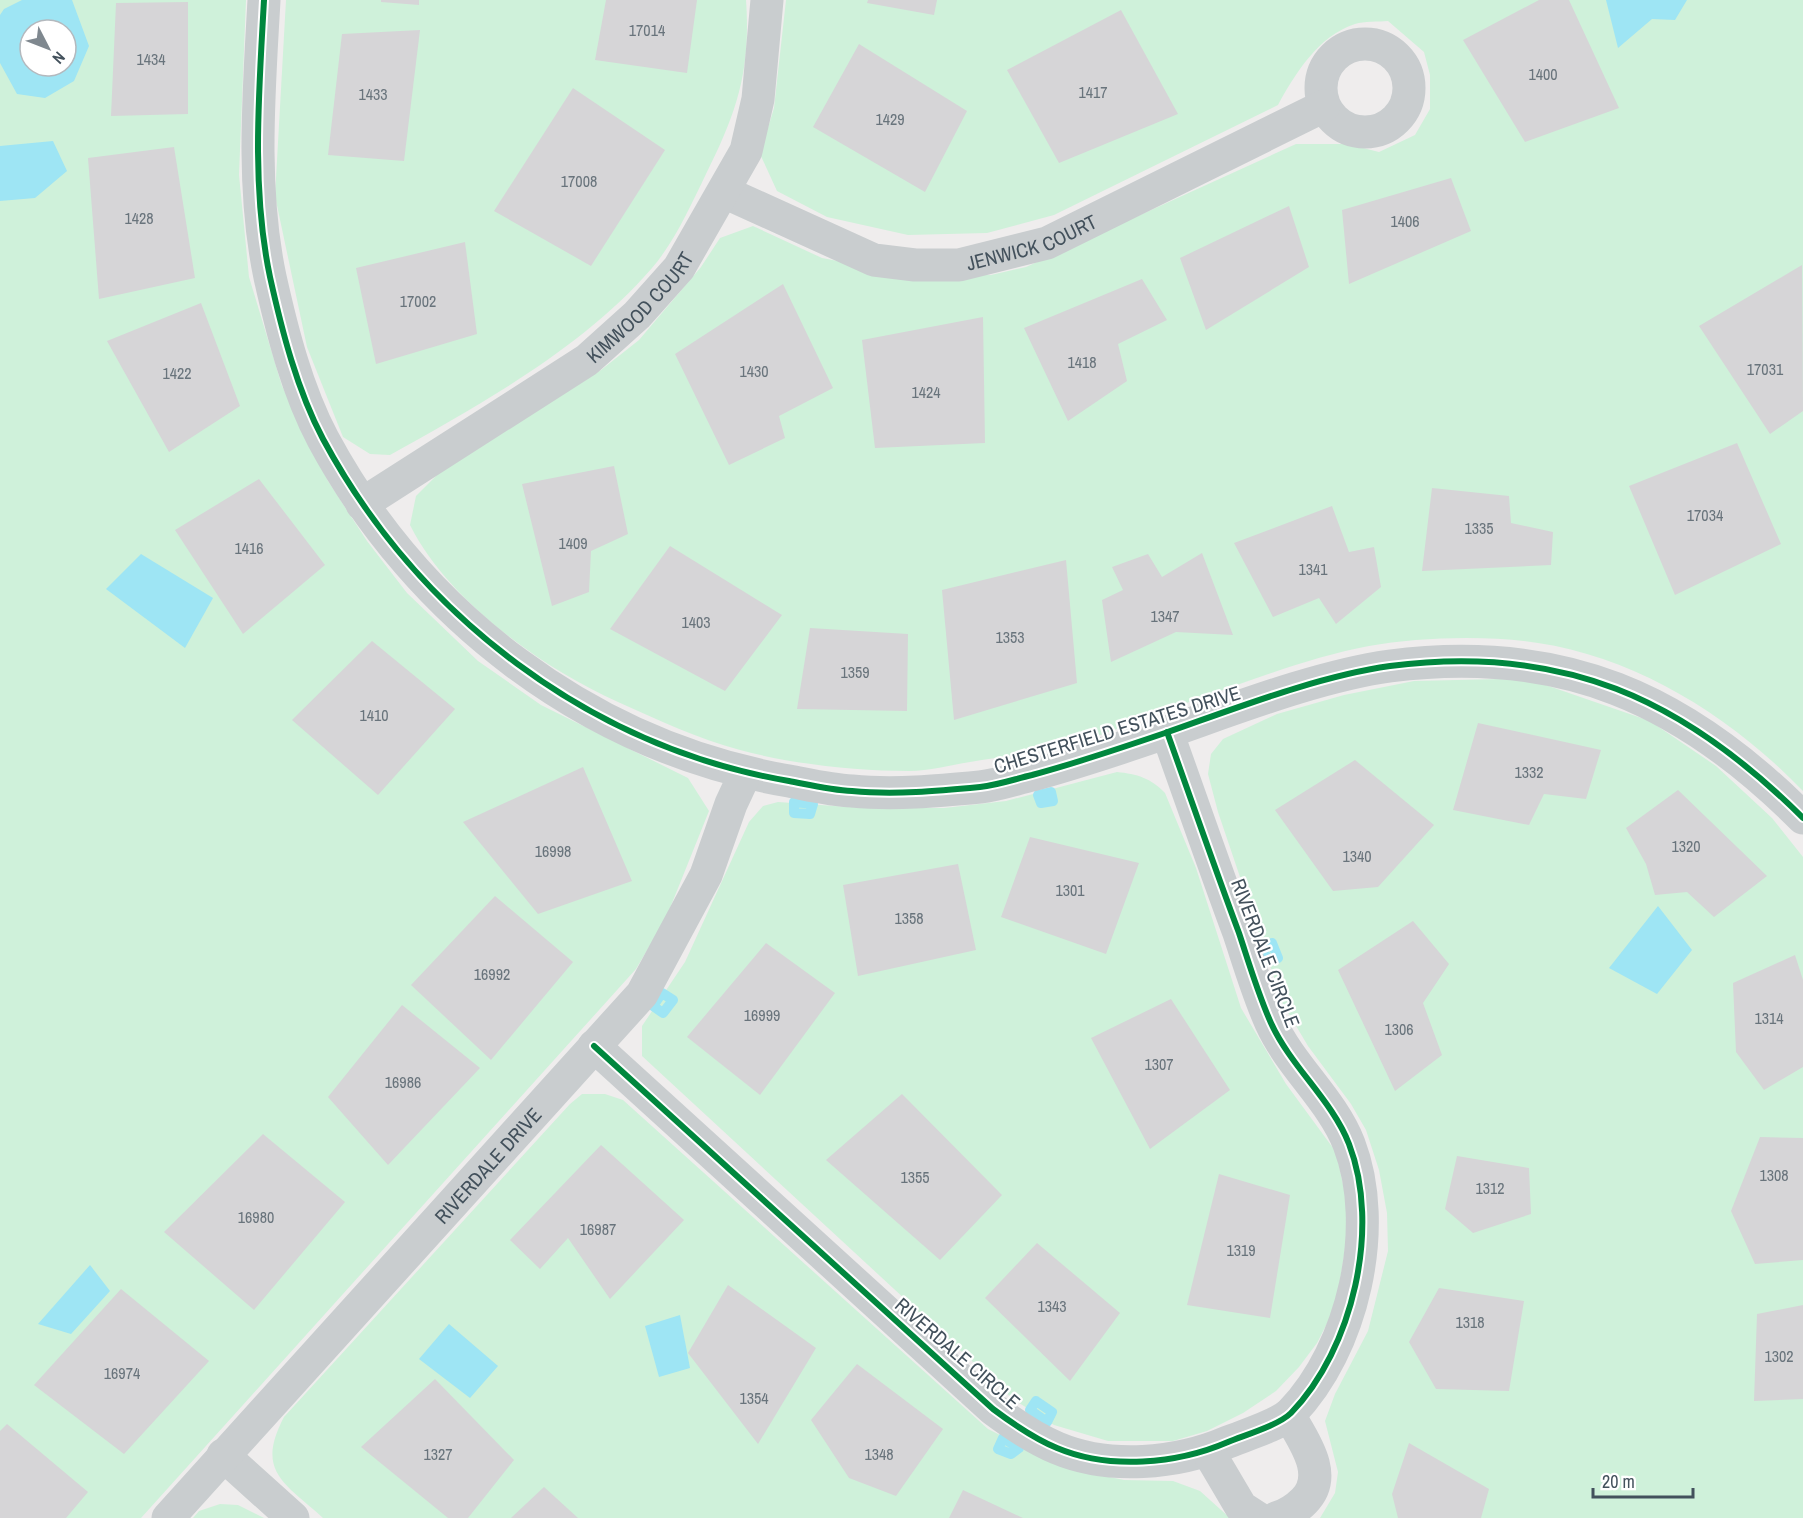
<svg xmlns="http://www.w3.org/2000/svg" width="1803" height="1518" viewBox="0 0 1803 1518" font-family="'Archivo Narrow',sans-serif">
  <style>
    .green { fill: #cff1da; fill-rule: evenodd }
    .water { fill: #9ee5f4; fill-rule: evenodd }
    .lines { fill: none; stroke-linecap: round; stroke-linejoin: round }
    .stream { stroke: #9ee5f4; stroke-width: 10 }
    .building { fill: #d6d5d7 }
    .street { stroke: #c9cdcf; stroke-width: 33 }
    .cycleway-casing { stroke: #fff; stroke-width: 10 }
    .cycleway { stroke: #00873e; stroke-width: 6 }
    .labels { text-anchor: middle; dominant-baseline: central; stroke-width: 4.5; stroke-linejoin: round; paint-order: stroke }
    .number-label { font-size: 16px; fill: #69747c }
    .street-label { font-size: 20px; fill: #43515c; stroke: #fff }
  </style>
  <rect width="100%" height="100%" fill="#efeded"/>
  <!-- green -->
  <g class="green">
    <path d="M0 0H246L239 175 249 277 282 386 328 481 367 541 407 593 478 661 541 705 688 778 709 811 666 918 636 969 141 1518H0ZM30 30H66V66H30Z"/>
    <path d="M286 0H746C751 70 737 112 706 174 690 207 675 241 652 268 583 348 481 404 390 455L370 454 343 437 307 347 275 196Z"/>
    <path d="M786 0H1803V791C1734 719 1639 658 1538 643 1488 635 1419 637 1369 646 1305 658 1239 685 1178 706 1137 720 1095 740 1053 748 1026 754 997 757 970 762 950 765 929 771 909 771 856 771 791 764 740 750 699 739 658 720 618 702 542 668 448 601 410 525L416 496 438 474 601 370 639 340 701 267 720 238 753 226 822 258 885 270 991 275 1026 267 1296 144H1347L1379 152 1415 135 1430 109V75L1424 52 1388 21C1378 22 1364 21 1355 24 1318 36 1295 74 1278 105L1054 215 987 233 908 235 827 217 777 191 760 154 774 108Z"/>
    <polygon points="1500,679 1537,682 1650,721 1716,766 1772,818 1803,857 1803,1518 1320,1518 1335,1493 1338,1472 1325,1421 1335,1394 1368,1331 1388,1251 1387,1213 1379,1170 1366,1130 1351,1104 1308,1046 1283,1004 1218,812 1208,774 1211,754 1223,739 1277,714 1344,695 1414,681"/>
    <path d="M1117 772C1137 774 1151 778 1165 793L1196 868 1241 1008 1286 1084 1336 1152 1350 1217 1336 1306 1317 1343 1299 1367 1276 1391 1243 1413 1207 1431 1173 1441H1108L1054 1425 1013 1399 642 1056V1026L685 962 749 822 763 806 778 802 849 807 944 808 1006 801Z"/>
    <path d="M582 1094H605L623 1100 988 1429 1066 1468 1124 1480 1173 1481 1200 1491 1230 1518H323C285 1483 255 1472 284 1417L570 1104Z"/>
    <polygon points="220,1504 238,1505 264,1518 193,1518 199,1511"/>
  </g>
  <!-- water -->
  <g class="water">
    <path d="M22 0H72L89 46 74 81 45 98 17 94 0 63V15L4 9ZM30 30H66V66H30Z"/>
    <polygon points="1606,0 1687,0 1675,20 1652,19 1618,48"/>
    <polygon points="53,141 67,171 35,198 0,201 0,146"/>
    <polygon points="141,554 213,598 185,648 106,589"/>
    <polygon points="1658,906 1692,950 1657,994 1609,968"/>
    <polygon points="90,1265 110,1291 71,1334 38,1324"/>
    <polygon points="680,1315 690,1368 659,1377 645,1326"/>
    <polygon points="449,1324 498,1366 470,1398 419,1359"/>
  </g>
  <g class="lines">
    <!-- stream -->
    <g class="stream">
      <polygon points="1051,792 1053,801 1041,803 1038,795"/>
      <polygon points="794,802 813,804 810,814 794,813"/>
      <polygon points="1272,943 1278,958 1268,962 1263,949"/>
      <polygon points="662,993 673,1000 663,1013 653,1006"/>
      <polygon points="1036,1401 1052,1412 1047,1422 1030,1410"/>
      <polygon points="1003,1438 1019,1448 1011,1454 998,1449"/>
    </g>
  </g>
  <!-- building -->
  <g class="building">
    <polygon points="381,0 419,0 419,5 381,2"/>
    <polygon points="606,0 697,0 687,73 595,60"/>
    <polygon points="868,0 937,0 934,15 867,3"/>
    <polygon points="1539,0 1569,0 1619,108 1525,142 1463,40"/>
    <polygon points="188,2 188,114 111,116 116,3"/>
    <polygon points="1121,10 1178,114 1059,163 1007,70"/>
    <polygon points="420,30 404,161 328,155 342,34"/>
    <polygon points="859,44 967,111 925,192 813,127"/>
    <polygon points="573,88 665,150 591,266 494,211"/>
    <polygon points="174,147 195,278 99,299 88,158"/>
    <polygon points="1451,178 1471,231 1349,284 1342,210"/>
    <polygon points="1289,206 1309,267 1206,330 1180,258"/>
    <polygon points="465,242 477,334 376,364 356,268"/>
    <polygon points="1802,265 1803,411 1770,434 1699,326"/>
    <polygon points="1142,279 1167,320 1118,344 1127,381 1068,421 1024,328"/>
    <polygon points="783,284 833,388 779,416 785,438 729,465 675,354"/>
    <polygon points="201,303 240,406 169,452 107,341"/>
    <polygon points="983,317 985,443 875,448 862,340"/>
    <polygon points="1737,443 1781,544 1675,595 1629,486"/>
    <polygon points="614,466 628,534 591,551 589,592 552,606 522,484"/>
    <polygon points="259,479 325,565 243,634 175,530"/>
    <polygon points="1432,488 1509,496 1511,523 1553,532 1551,565 1422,571"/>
    <polygon points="1332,506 1349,552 1374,547 1381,587 1336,624 1319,598 1273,617 1234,543"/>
    <polygon points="670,546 782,615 725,691 610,629"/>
    <polygon points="1202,553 1233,635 1176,632 1111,662 1102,600 1123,590 1112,567 1148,554 1162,577"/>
    <polygon points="1066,560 1077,683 954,720 942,590"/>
    <polygon points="810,628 908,634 907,711 797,709"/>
    <polygon points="372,641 455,709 378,795 292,720"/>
    <polygon points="1478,723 1601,750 1586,799 1544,794 1529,825 1453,810"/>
    <polygon points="1355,760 1434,825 1378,887 1333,891 1275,810"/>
    <polygon points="583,767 632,881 538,914 463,822"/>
    <polygon points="1678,790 1767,876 1714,917 1687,892 1655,895 1646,864 1626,828"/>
    <polygon points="1030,837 1139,863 1106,954 1001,917"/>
    <polygon points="958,864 976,950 858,976 843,885"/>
    <polygon points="495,896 573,962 491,1060 411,985"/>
    <polygon points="1413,921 1449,964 1423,1003 1442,1055 1395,1091 1338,970"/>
    <polygon points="766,943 835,993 760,1095 687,1037"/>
    <polygon points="1795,955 1803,980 1803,1067 1764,1090 1736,1052 1733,983"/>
    <polygon points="1171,999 1230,1090 1150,1149 1091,1038"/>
    <polygon points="402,1005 480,1068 388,1165 328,1097"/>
    <polygon points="902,1094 1002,1195 940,1260 826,1160"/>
    <polygon points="263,1134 345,1202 254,1310 164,1232"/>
    <polygon points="1760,1137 1803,1138 1803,1260 1755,1264 1731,1211"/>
    <polygon points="601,1145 684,1220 610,1299 568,1238 540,1269 510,1240"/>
    <polygon points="1457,1156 1529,1168 1531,1214 1473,1233 1445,1209"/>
    <polygon points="1219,1174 1290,1195 1270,1318 1187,1305"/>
    <polygon points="1037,1243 1120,1313 1070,1381 985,1298"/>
    <polygon points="728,1285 816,1348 758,1444 688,1353"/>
    <polygon points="1439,1288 1524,1301 1509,1391 1436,1389 1409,1342"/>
    <polygon points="121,1289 209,1361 124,1454 34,1385"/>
    <polygon points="1803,1305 1803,1399 1754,1401 1757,1314"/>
    <polygon points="857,1364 943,1429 896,1496 849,1478 811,1420"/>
    <polygon points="435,1379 514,1460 468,1518 448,1518 361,1447"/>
    <polygon points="7,1424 88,1492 66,1518 0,1518 0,1431"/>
    <polygon points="1409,1443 1489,1489 1481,1518 1398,1518 1392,1494"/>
    <polygon points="544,1487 578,1518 511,1518"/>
    <polygon points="963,1490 1023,1518 949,1518"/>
  </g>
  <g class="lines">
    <!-- street -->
    <g class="street">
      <path d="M264 0C259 91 251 187 270 277 282 331 297 390 323 439 418 616 590 747 789 781 810 785 831 790 852 791 894 795 938 791 980 787 998 785 1015 779 1032 775 1077 763 1121 748 1165 733 1234 709 1318 676 1390 666 1562 644 1683 698 1803 818"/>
      <circle cx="1365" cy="88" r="44"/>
      <path id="s1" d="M724 192 874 260 915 265H959L1047 243 1324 106"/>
      <path id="s2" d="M362 504 587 360 637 315 679 268 746 151 758 99 767 0"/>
      <path d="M594 1046 993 1409C1013 1424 1033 1438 1057 1448 1109 1470 1177 1464 1228 1442 1245 1435 1279 1425 1291 1413 1353 1349 1381 1227 1349 1144 1332 1100 1291 1067 1271 1023 1258 994 1249 963 1239 933 1214 866 1191 799 1167 732"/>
      <polyline points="1208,1451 1241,1507 1258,1518"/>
      <polyline points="223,1455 293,1518"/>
      <path id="s3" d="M168 1518 642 994 706 875 731 804 745 774"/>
      <path d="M1276 1518C1287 1515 1296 1509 1304 1501 1330 1475 1303 1440 1289 1415"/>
    </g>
    <defs>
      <g id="cycleway">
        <path d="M264 0C259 91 251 187 270 277 282 331 297 390 323 439 418 616 590 747 789 781 810 785 831 790 852 791 894 795 938 791 980 787 998 785 1015 779 1032 775 1077 763 1121 748 1165 733 1234 709 1318 676 1390 666 1562 644 1683 698 1803 818"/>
        <path d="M594 1046 993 1409C1013 1424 1033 1438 1057 1448 1109 1470 1177 1464 1228 1442 1245 1435 1279 1425 1291 1413 1353 1349 1381 1227 1349 1144 1332 1100 1291 1067 1271 1023 1258 994 1249 963 1239 933 1214 866 1191 799 1167 732"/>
      </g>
    </defs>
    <!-- cycleway casing -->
    <use href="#cycleway" class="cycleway-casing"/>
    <!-- cycleway -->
    <use href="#cycleway" class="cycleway"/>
  </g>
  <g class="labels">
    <!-- number labels -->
    <g class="number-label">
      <text x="647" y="30">17014</text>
      <text x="151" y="59">1434</text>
      <text x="1543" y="74">1400</text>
      <text x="1093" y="92">1417</text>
      <text x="373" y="94">1433</text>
      <text x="890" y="119">1429</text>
      <text x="579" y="181">17008</text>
      <text x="139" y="218">1428</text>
      <text x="1405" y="221">1406</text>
      <text x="418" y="301">17002</text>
      <text x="1082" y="362">1418</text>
      <text x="1765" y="369">17031</text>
      <text x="754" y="371">1430</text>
      <text x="177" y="373">1422</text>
      <text x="926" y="392">1424</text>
      <text x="1705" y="515">17034</text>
      <text x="1479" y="528">1335</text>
      <text x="573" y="543">1409</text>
      <text x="249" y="548">1416</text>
      <text x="1313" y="569">1341</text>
      <text x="1165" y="616">1347</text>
      <text x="696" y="622">1403</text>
      <text x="1010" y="637">1353</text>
      <text x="855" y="672">1359</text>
      <text x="374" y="715">1410</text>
      <text x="1529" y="772">1332</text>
      <text x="1686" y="846">1320</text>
      <text x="553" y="851">16998</text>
      <text x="1357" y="856">1340</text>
      <text x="1070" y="890">1301</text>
      <text x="909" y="918">1358</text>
      <text x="492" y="974">16992</text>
      <text x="762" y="1015">16999</text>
      <text x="1769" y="1018">1314</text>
      <text x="1399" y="1029">1306</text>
      <text x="1159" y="1064">1307</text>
      <text x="403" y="1082">16986</text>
      <text x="1774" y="1175">1308</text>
      <text x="915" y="1177">1355</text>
      <text x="1490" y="1188">1312</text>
      <text x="256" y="1217">16980</text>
      <text x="598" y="1229">16987</text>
      <text x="1241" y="1250">1319</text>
      <text x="1052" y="1306">1343</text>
      <text x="1470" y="1322">1318</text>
      <text x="1779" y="1356">1302</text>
      <text x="122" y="1373">16974</text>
      <text x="754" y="1398">1354</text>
      <text x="438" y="1454">1327</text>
      <text x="879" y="1454">1348</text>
    </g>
    <!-- street labels -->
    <g class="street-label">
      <text stroke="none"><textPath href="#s1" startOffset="326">JENWICK COURT</textPath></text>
      <text stroke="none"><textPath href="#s2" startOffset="342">KIMWOOD COURT</textPath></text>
      <text transform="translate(1117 729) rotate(-17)">CHESTERFIELD ESTATES DRIVE</text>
      <text transform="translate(1266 953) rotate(69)">RIVERDALE CIRCLE</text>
      <text stroke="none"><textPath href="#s3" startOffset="476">RIVERDALE DRIVE</textPath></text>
      <text transform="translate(958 1353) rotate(41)">RIVERDALE CIRCLE</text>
    </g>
  </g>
  <!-- north arrow -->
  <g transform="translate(48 48) rotate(132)"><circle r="28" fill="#ffffff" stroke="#b4b9be" stroke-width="1.5"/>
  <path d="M0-4.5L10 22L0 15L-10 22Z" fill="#7f888f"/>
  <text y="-9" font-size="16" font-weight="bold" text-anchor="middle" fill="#43515c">N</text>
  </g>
  <!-- scale -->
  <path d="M1593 1488v9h100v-9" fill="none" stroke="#43515c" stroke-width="3"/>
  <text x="1602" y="1488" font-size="18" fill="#43515c" stroke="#ffffff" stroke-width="4.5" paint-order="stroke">20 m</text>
</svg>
